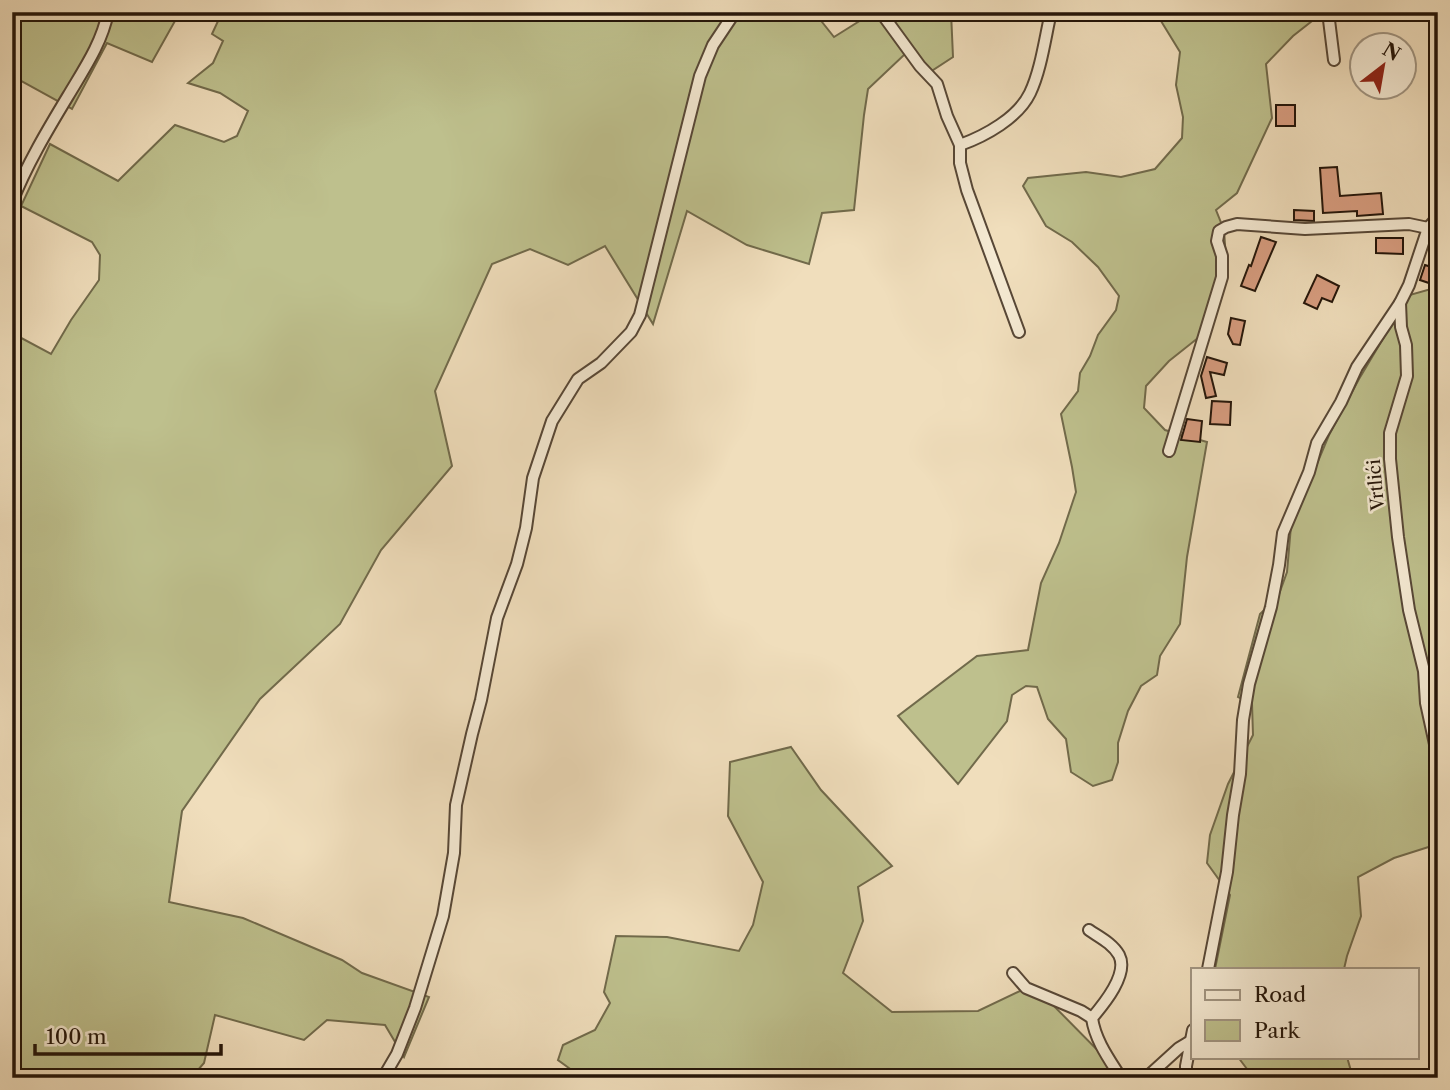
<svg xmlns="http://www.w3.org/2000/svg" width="1450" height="1090" viewBox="0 0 1450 1090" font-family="'Libre Caslon Text',serif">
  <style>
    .green { fill: #bec08d; stroke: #716a4b; stroke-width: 2 }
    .building { fill: #d89d80; stroke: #241509; stroke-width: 2 }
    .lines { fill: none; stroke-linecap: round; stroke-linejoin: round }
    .street-casing { stroke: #574736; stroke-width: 14 }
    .path { stroke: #241509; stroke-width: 2.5; stroke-dasharray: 5 3.5; stroke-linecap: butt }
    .street { stroke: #f5ead3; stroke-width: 10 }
    .labels { text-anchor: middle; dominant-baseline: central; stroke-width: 5; stroke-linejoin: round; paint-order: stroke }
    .street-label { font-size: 18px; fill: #241509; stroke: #f5ead3 }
  </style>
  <rect width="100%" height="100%" fill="#f0debc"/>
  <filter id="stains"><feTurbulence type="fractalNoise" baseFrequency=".00286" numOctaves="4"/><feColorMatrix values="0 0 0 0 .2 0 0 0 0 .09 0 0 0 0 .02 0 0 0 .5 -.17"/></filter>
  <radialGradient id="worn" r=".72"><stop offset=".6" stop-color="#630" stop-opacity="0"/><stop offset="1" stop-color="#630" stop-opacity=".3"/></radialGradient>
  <!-- green -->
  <g class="green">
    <polygon points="12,12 180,12 152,62 107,43 72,109 12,76"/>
    <polygon points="207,12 814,12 834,37 874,12 951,12 953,57 930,72 905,54 868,89 864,115 854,210 822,213 809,264 747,245 687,211 653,324 605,246 568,265 530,249 492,264 435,391 452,466 381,550 340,624 260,699 182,811 169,902 243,918 342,960 362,973 429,997 404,1057 385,1025 327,1020 304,1040 215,1015 204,1063 191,1078 12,1078 12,333 51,354 71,320 99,280 100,255 92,242 21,206 50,144 118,181 175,125 224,142 237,136 248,111 220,93 188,83 213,63 223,41 212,34 219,19"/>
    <polygon points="1166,12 1312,12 1312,21 1293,36 1266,64 1272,118 1237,193 1216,210 1224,230 1226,259 1198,338 1169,361 1146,386 1144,408 1165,430 1207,442 1187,557 1180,624 1160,656 1157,675 1141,686 1128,711 1118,743 1118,762 1112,780 1093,786 1071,772 1066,739 1048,719 1037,687 1026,686 1012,695 1007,721 958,784 898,716 977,656 1028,650 1041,583 1059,543 1076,492 1072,467 1061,414 1078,391 1080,373 1090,356 1098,335 1116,310 1119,296 1098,267 1072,242 1046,226 1023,186 1028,178 1086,172 1121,177 1155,169 1182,138 1183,117 1176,85 1180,52 1161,21"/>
    <polygon points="1438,287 1438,844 1394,858 1358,877 1361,916 1347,956 1344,969 1215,969 1230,895 1207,863 1210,835 1228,784 1253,735 1252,704 1238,697 1260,614 1278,597 1287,572 1291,526 1329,435 1359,379 1403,305 1406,296"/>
    <polygon points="791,747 821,790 892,866 858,887 863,921 843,973 892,1012 978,1011 1022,990 1047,999 1125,1078 570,1078 573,1071 558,1060 563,1045 595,1030 610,1003 604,992 616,936 667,937 739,951 753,925 763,882 728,816 730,762"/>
    <polygon points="1238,1057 1347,1057 1353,1078 1239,1078 1250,1073"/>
  </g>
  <!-- building -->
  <g class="building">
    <rect x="1276" y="105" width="19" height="21"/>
    <polygon points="1337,167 1340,196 1381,193 1383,214 1357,216 1357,211 1323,213 1320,168"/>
    <polygon points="1294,210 1314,211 1314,221 1294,220"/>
    <polygon points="1261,237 1276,242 1255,291 1241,286 1249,265 1251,266"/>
    <polygon points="1376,238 1403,238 1403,254 1376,253"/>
    <polygon points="1425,265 1438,269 1438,286 1420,280"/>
    <polygon points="1317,275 1339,286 1332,302 1322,298 1317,309 1304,303"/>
    <polygon points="1231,318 1245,321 1240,345 1233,344 1228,334"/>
    <polygon points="1207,357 1227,363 1224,375 1210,372 1216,396 1206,398 1201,376"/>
    <polygon points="1212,401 1231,402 1230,425 1210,424"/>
    <polygon points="1187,419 1202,421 1200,442 1181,440"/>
  </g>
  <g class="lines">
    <defs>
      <g id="street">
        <polyline points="882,12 885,18 920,66 937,84 947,116 960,145 960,163 967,190 1019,332"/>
        <polyline points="1328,12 1334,60"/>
        <path d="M960 145C985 136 1018 118 1030 93 1041 70 1045 38 1051 12"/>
        <path d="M12 202C26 166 48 129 68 96 84 69 102 43 108 12"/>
        <polyline points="1438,217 1428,228 1409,285 1400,303 1401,327 1406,345 1407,376 1390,433 1390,459 1398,537 1409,610 1424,671 1426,703 1438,758"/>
        <polyline points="1169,451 1222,277 1222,256 1217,241 1219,231 1226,227 1237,224 1305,229 1409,224 1428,228"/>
        <path d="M1089 930C1099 937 1112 943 1119 955 1129 974 1104 1004 1092 1018 1095 1040 1109 1059 1121 1078"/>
        <polyline points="1208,969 1227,872 1233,815 1240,774 1243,720 1249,684 1271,607 1279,565 1283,533 1309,472 1317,443 1341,402 1357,367 1400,303"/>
        <polyline points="1013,973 1026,988 1081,1011 1092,1018"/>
        <polyline points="383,1078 397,1054 415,1008 443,916 454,853 456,805 472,734 481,700 497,618 517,564 526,528 533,478 552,421 578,379 601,363 631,332 640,315 700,76 713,45 735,12"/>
        <polyline points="1146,1078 1179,1048 1189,1042"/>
        <polyline points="1186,1078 1186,1066 1193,1030"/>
      </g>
    </defs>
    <!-- street casing -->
    <use href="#street" class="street-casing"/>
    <!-- path -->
    <polyline class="path" points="1431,248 1438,253"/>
    <!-- street -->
    <use href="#street" class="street"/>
  </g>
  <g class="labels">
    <!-- street labels -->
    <g class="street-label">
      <text transform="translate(1376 485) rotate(-95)">Vrtlići</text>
    </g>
  </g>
  <!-- margin -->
  <rect width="1450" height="1090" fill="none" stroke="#f0debc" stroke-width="42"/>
  <rect x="14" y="14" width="1422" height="1062" fill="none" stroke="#241509" stroke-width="3.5"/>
  <rect x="21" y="21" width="1408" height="1048" fill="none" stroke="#241509" stroke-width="2"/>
  <!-- legend -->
  <rect x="1191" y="968" width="228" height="91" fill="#f5ead3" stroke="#a19582" stroke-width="2"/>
  <rect x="1205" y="990" width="35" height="10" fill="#f5ead3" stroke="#a19582" stroke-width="2"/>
  <text x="1254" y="1002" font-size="21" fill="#241509">Road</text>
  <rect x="1205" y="1020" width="35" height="21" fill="#bec08d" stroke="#a19582" stroke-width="2"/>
  <text x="1254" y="1038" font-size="21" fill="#241509">Park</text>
  <!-- north arrow -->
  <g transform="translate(1383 66) rotate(31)"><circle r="33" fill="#f5ead3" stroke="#a19582" stroke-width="2"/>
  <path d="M0-5L12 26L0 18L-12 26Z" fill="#8f2418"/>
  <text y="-10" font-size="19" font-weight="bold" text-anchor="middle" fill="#241509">N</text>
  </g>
  <!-- scale -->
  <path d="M35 1044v10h186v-10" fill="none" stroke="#241509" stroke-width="3.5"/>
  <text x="46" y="1044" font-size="21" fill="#241509" stroke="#f5ead3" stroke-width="5" paint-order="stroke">100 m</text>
  <rect width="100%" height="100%" filter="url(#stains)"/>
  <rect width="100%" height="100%" fill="url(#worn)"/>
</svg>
